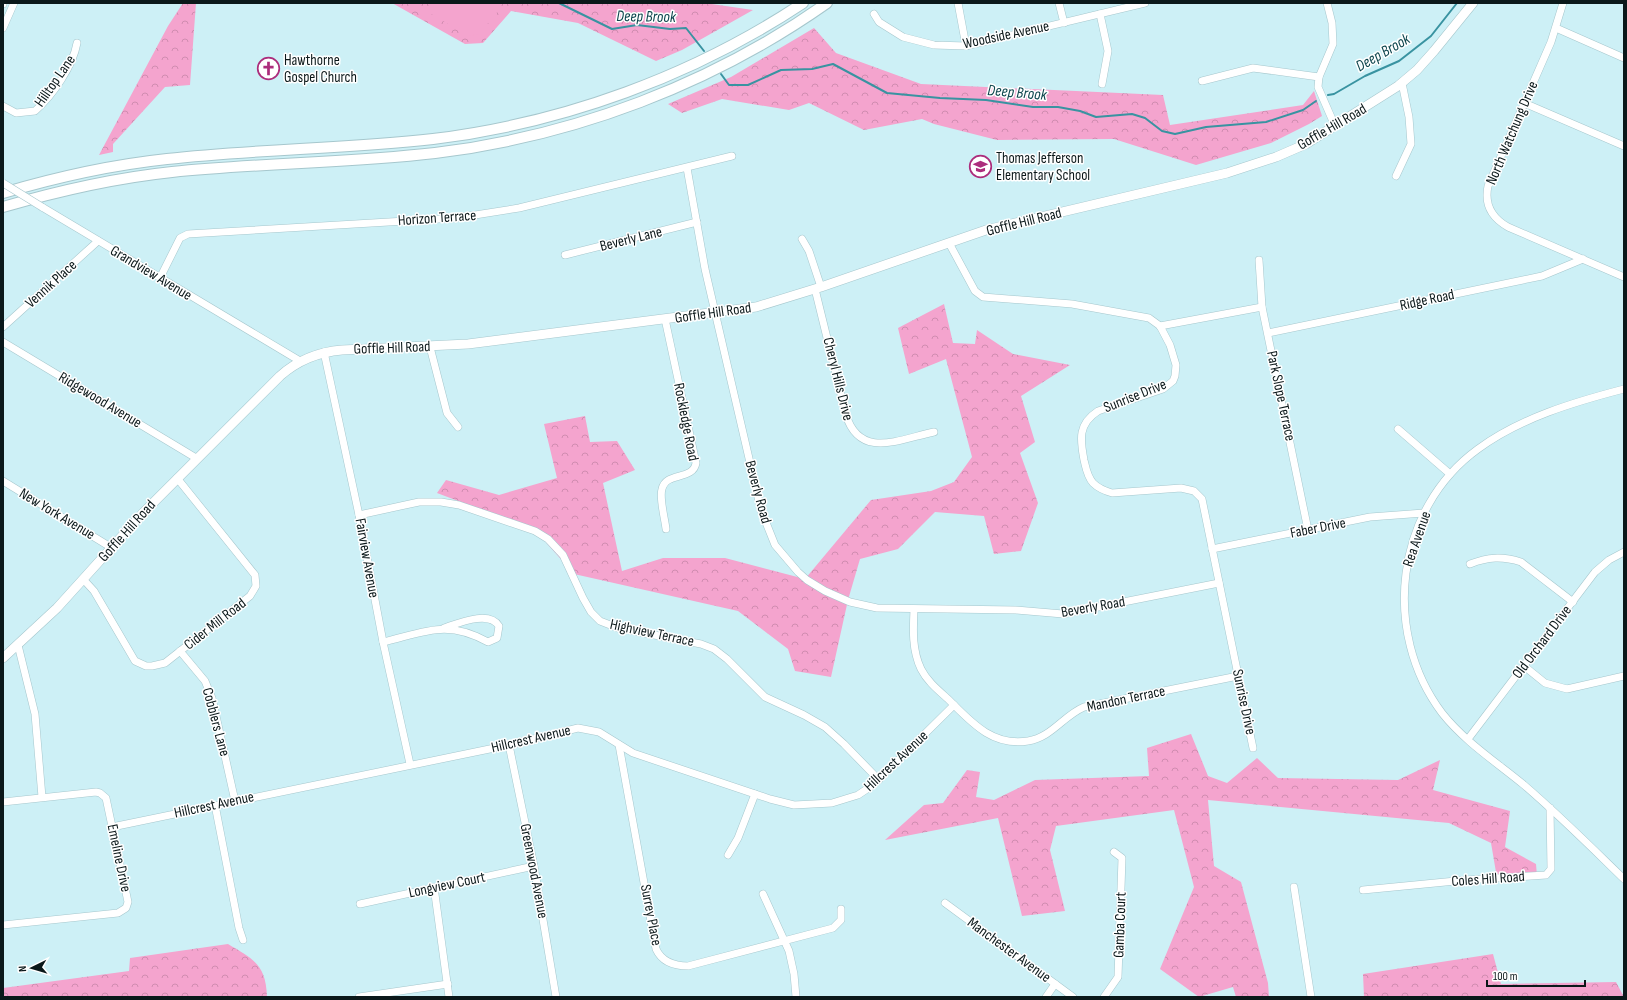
<svg xmlns="http://www.w3.org/2000/svg" width="1627" height="1000" viewBox="0 0 1627 1000" font-family="'Sofia Sans Condensed',sans-serif">
  <style>
    .forest { fill: url(#forest-crowns) }
    .garden { fill: #f4a4ce }
    .lines { fill: none; stroke-linecap: round; stroke-linejoin: round }
    .stream { stroke: #3993a1; stroke-width: 2 }
    .minor-casing { stroke: #a6c7cd; stroke-width: 8 }
    .major-casing { stroke: #a6c7cd; stroke-width: 10 }
    .highway-casing { stroke: #a6c7cd; stroke-width: 12 }
    .minor { stroke: #fff; stroke-width: 7 }
    .major { stroke: #fff; stroke-width: 9 }
    .highway { stroke: #fff; stroke-width: 10 }
    .minor-bridge-casing { stroke: #a6c7cd; stroke-width: 8; stroke-linecap: butt }
    .minor-bridge { stroke: #fff; stroke-width: 7 }
    .labels { text-anchor: middle; dominant-baseline: central; stroke-width: 3; stroke-linejoin: round; paint-order: stroke }
    .street-label { font-size: 15px; fill: #0b181a; stroke: #fff }
    .poi-label { font-size: 15px; fill: #0b181a; stroke: #fff; text-anchor: start }
    .water-label { font-size: 16px; font-style: italic; fill: #0d454d; stroke: #fff }
  </style>
  <defs>
    <pattern id="forest-crowns" width="20" height="18" patternUnits="userSpaceOnUse"><rect width="20" height="18" fill="#f4a4ce"/><path d="M2 6a3 3 0 1 1 6 0M12 15a3 3 0 1 1 6 0" fill="none" stroke="#d08cb0"/></pattern>
  </defs>
  <rect width="100%" height="100%" fill="#cdf0f6"/>
  <!-- forest -->
  <g class="forest">
    <polygon points="183,3 196,3 190,85 165,87 113,144 113,152 99,155 168,26"/>
    <polygon points="392,3 705,3 753,10 682,50 656,61 578,23 511,11 483,43 465,44"/>
    <polygon points="814,28 836,53 921,84 1163,95 1170,125 1303,105 1314,91 1322,116 1309,124 1271,143 1196,165 1114,139 997,140 934,124 922,119 864,130 809,103 789,110 722,99 682,113 668,104 731,77"/>
    <polygon points="944,304 953,343 975,344 977,330 1013,354 1070,365 1021,396 1035,442 1020,453 1038,503 1021,551 994,554 984,516 935,512 898,549 860,559 848,600 831,677 795,671 788,649 738,611 574,574 535,530 437,493 446,480 499,495 557,478 544,424 585,416 590,442 617,441 635,470 603,483 622,571 663,558 725,558 805,579 871,500 931,491 954,482 972,457 946,359 909,374 898,328"/>
    <polygon points="1191,734 1208,776 1227,783 1257,758 1278,778 1398,780 1440,760 1433,790 1510,811 1505,847 1536,864 1537,876 1497,878 1491,843 1449,823 1208,800 1214,866 1241,882 1268,983 1269,997 1236,997 1233,987 1199,997 1160,969 1194,887 1174,810 1056,826 1050,850 1065,911 1022,916 998,818 885,840 924,805 943,803 967,770 980,772 976,797 994,800 1035,780 1149,776 1147,748"/>
    <path d="M228 944C253 959 266 964 267 997H3V988L129 971 130 958Z"/>
    <polygon points="1493,954 1501,984 1616,982 1624,997 1364,997 1363,974"/>
  </g>
  <!-- garden -->
  <polygon class="garden" points="433,3 490,3 499,10 479,34 468,36 428,12"/>
  <g class="lines">
    <!-- stream -->
    <g class="stream">
      <polyline points="559,3 612,29 637,25 670,29 686,28 704,51"/>
      <polyline points="721,74 729,85 748,85 781,70 812,69 833,64 887,93 940,98 986,100 1033,107 1058,107 1080,111 1096,117 1132,114 1145,118 1162,131 1175,134 1206,127 1266,122 1303,110 1316,101"/>
      <polyline points="1328,95 1334,94 1365,76 1399,61 1431,36 1457,3"/>
    </g>
    <defs>
      <g id="minor">
        <polyline points="958,3 966,46"/>
        <polyline points="1059,3 1064,23"/>
        <polyline points="1327,3 1332,23 1333,44 1319,77 1318,87 1335,126"/>
        <path d="M1563 3 1551 42 1488 186C1484 205 1492 218 1508 227L1624 277"/>
        <polyline points="3,4 3,3"/>
        <polyline points="874,14 879,22 903,37 934,45 966,46 1145,3"/>
        <polyline points="1100,14 1108,51 1102,84"/>
        <polyline points="3,28 14,3"/>
        <polyline points="1556,28 1624,58"/>
        <polyline points="1202,81 1253,68 1319,77"/>
        <polyline points="1524,103 1624,146"/>
        <path d="M3 106 16 113 35 111C53 95 73 66 77 43"/>
        <polyline points="687,168 705,269 761,510 775,545 798,572 807,580 825,591 850,602 877,608 1016,610 1063,614 1219,583"/>
        <polyline points="1396,176 1411,144 1409,117 1402,83"/>
        <polyline points="42,207 300,361"/>
        <polyline points="802,239 809,251 821,287"/>
        <path d="M949 243 975 291 983 297 1072 304 1149 318 1160 326 1170 345 1176 365 1175 376 1173 381 1163 389 1098 411C1078 424 1080 439 1084 460 1086 468 1087 476 1093 483 1098 488 1105 491 1112 493L1181 488 1194 491 1202 499 1253 748"/>
        <polyline points="565,255 697,222"/>
        <polyline points="1259,260 1262,307 1308,530"/>
        <polyline points="160,278 180,238 188,234 456,218 519,208 732,156"/>
        <path d="M815 289 846 415C860 460 900 439 934 432"/>
        <path d="M665 319 696 463C693 481 666 471 662 489 659 498 665 519 666 529"/>
        <polyline points="1160,326 1262,307"/>
        <polyline points="3,327 98,241"/>
        <polyline points="1268,333 1542,276 1583,259"/>
        <polyline points="3,342 196,458"/>
        <polyline points="430,347 447,413 458,427"/>
        <polyline points="324,352 359,515 383,642 410,764"/>
        <path d="M1624 389C1574 402 1520 418 1478 449 1395 509 1381 632 1442 713 1464 741 1496 762 1524 785 1559 815 1591 847 1624 879"/>
        <polyline points="1398,429 1450,474"/>
        <polyline points="3,481 112,548"/>
        <polyline points="359,515 419,502 441,502 459,505 535,531 548,539 563,555 583,598 591,612 600,621 618,628 701,644 714,649 727,659 765,697 804,715 825,727 844,744 879,780"/>
        <polyline points="1212,549 1370,517 1424,513"/>
        <path d="M1470 564C1488 557 1502 556 1521 562L1573 602"/>
        <polyline points="83,579 94,591 135,661 146,666 152,666 165,663 250,596 256,586 255,575 177,478"/>
        <path d="M914 609C913 630 912 650 921 669 927 681 938 690 948 699 970 721 992 747 1028 741 1052 737 1063 716 1084 707L1238 676"/>
        <path d="M383 642C425 632 447 619 488 642L497 638 499 626C489 610 459 623 444 628"/>
        <polyline points="18,645 35,714 42,797"/>
        <polyline points="180,651 205,681 212,698 235,801"/>
        <polyline points="1524,666 1545,683 1567,689 1624,676"/>
        <polyline points="1468,739 1595,572 1609,560 1624,552"/>
        <polyline points="509,745 534,866 556,997"/>
        <path d="M619 745 656 949C662 962 674 966 688 966L833 928 841 920V909"/>
        <polyline points="3,802 96,792 100,793 106,798 128,902 126,908 118,913 3,925"/>
        <polyline points="215,805 239,928 243,940"/>
        <polyline points="112,827 509,745 578,728 599,732 633,753 770,799 794,805 832,803 858,795 873,785 954,705"/>
        <polyline points="728,855 738,838 755,794"/>
        <polyline points="434,887 449,997"/>
        <polyline points="1294,887 1311,997"/>
        <polyline points="1363,890 1466,880 1546,875 1551,869 1550,808"/>
        <polyline points="763,894 789,951 794,974 796,997"/>
        <polyline points="945,903 1073,997"/>
        <polyline points="360,904 534,866"/>
        <polyline points="359,997 448,984"/>
        <polyline points="1046,997 1055,984"/>
        <polyline points="1104,997 1118,977 1122,858 1114,852"/>
      </g>
      <path id="major" d="M3 658 57 608 142 514 280 376C298 360 318 352 342 350L468 344 756 307 821 287 986 230 1227 173 1276 157 1306 144 1398 86 1417 70 1434 51 1473 3"/>
      <g id="highway">
        <path d="M3 193C57 177 111 165 167 159 255 149 345 149 433 139 564 123 693 76 803 3"/>
        <path d="M3 207C58 191 115 178 172 172 260 163 348 163 435 153 575 136 712 84 827 3"/>
      </g>
    </defs>
    <!-- minor casing -->
    <use href="#minor" class="minor-casing"/>
    <!-- major casing -->
    <use href="#major" class="major-casing"/>
    <!-- highway casing -->
    <use href="#highway" class="highway-casing"/>
    <!-- minor -->
    <use href="#minor" class="minor"/>
    <!-- major -->
    <use href="#major" class="major"/>
    <!-- highway -->
    <use href="#highway" class="highway"/>
    <defs>
      <polyline id="minor-bridge" points="3,183 42,207"/>
    </defs>
    <!-- minor-bridge casing -->
    <use href="#minor-bridge" class="minor-bridge-casing"/>
    <!-- minor-bridge -->
    <use href="#minor-bridge" class="minor-bridge"/>
  </g>
  <!-- icons -->
  <defs>
    <symbol id="church-ring" viewBox="-11 -11 22 22"><circle r="9.5" fill="#fff" stroke="#ac2d7c" stroke-width="1.5"/><path d="M-1.2-6h2.4v3.5h3.3v2.4h-3.3V6h-2.4V-.1h-3.3v-2.4h3.3Z" fill="#ac2d7c"/></symbol>
    <symbol id="school-ring" viewBox="-11 -11 22 22"><circle r="9.5" fill="#fff" stroke="#ac2d7c" stroke-width="1.5"/><path d="M0-5L7-2L0 1L-7-2ZM-4 1L0 2.5L4 1V4Q0 6-4 4Z" fill="#ac2d7c"/></symbol>
  </defs>
  <g fill-rule="evenodd">
    <use href="#church-ring" x="256" y="56" width="25" height="25"/>
    <use href="#school-ring" x="968" y="154" width="25" height="25"/>
  </g>
  <g class="labels">
    <!-- street labels -->
    <g class="street-label">
      <text transform="translate(1006 35) rotate(-12)">Woodside Avenue</text>
      <text transform="translate(55 81) rotate(-55)">Hilltop Lane</text>
      <text transform="translate(1332 127) rotate(-30)">Goffle Hill Road</text>
      <text transform="translate(1512 133) rotate(-67)">North Watchung Drive</text>
      <text transform="translate(437 218) rotate(-4)">Horizon Terrace</text>
      <text transform="translate(1024 222) rotate(-14)">Goffle Hill Road</text>
      <text transform="translate(631 239) rotate(-14)">Beverly Lane</text>
      <text transform="translate(151 273) rotate(31)">Grandview Avenue</text>
      <text transform="translate(51 284) rotate(-42)">Vennik Place</text>
      <text transform="translate(1427 300) rotate(-12)">Ridge Road</text>
      <text transform="translate(713 313) rotate(-8)">Goffle Hill Road</text>
      <text transform="translate(392 348) rotate(-2)">Goffle Hill Road</text>
      <text transform="translate(838 379) rotate(76)">Cheryl Hills Drive</text>
      <text transform="translate(1135 396) rotate(-22)">Sunrise Drive</text>
      <text transform="translate(1281 396) rotate(78)">Park Slope Terrace</text>
      <text transform="translate(100 400) rotate(31)">Ridgewood Avenue</text>
      <text transform="translate(686 422) rotate(79)">Rockledge Road</text>
      <text transform="translate(758 492) rotate(75)">Beverly Road</text>
      <text transform="translate(57 514) rotate(31)">New York Avenue</text>
      <text transform="translate(1318 528) rotate(-11)">Faber Drive</text>
      <text transform="translate(127 531) rotate(-48)">Goffle Hill Road</text>
      <text transform="translate(1417 539) rotate(-71)">Rea Avenue</text>
      <text transform="translate(367 558) rotate(80)">Fairview Avenue</text>
      <text transform="translate(1093 607) rotate(-10)">Beverly Road</text>
      <text transform="translate(215 624) rotate(-38)">Cider Mill Road</text>
      <text transform="translate(652 633) rotate(12)">Highview Terrace</text>
      <text transform="translate(1542 642) rotate(-53)">Old Orchard Drive</text>
      <text transform="translate(1126 699) rotate(-12)">Mandon Terrace</text>
      <text transform="translate(1244 702) rotate(78)">Sunrise Drive</text>
      <text transform="translate(216 722) rotate(75)">Cobblers Lane</text>
      <text transform="translate(531 739) rotate(-13)">Hillcrest Avenue</text>
      <text transform="translate(896 761) rotate(-43)">Hillcrest Avenue</text>
      <text transform="translate(214 805) rotate(-12)">Hillcrest Avenue</text>
      <text transform="translate(119 858) rotate(78)">Emeline Drive</text>
      <text transform="translate(534 871) rotate(79)">Greenwood Avenue</text>
      <text transform="translate(1488 879) rotate(-4)">Coles Hill Road</text>
      <text transform="translate(447 885) rotate(-12)">Longview Court</text>
      <text transform="translate(651 915) rotate(79)">Surrey Place</text>
      <text transform="translate(1120 925) rotate(-88)">Gamba Court</text>
      <text transform="translate(1009 950) rotate(36)">Manchester Avenue</text>
    </g>
    <!-- poi labels -->
    <g class="poi-label">
      <text x="284" y="60">Hawthorne<tspan x="284" dy="17">Gospel Church</tspan></text>
      <text x="996" y="158">Thomas Jefferson<tspan x="996" dy="17">Elementary School</tspan></text>
    </g>
    <!-- water labels -->
    <g class="water-label">
      <text transform="translate(646 17) rotate(1)">Deep Brook</text>
      <text transform="translate(1383 53) rotate(-30)">Deep Brook</text>
      <text transform="translate(1017 93) rotate(5)">Deep Brook</text>
    </g>
  </g>
  <!-- border -->
  <rect width="1627" height="1000" fill="none" stroke="#0b181a" stroke-width="8"/>
  <!-- north arrow -->
  <g transform="translate(32 968) rotate(265)" stroke="#ffffff" stroke-width="3" paint-order="stroke">
  <path d="M0-3L7 15L0 10L-7 15Z" fill="#0b181a"/>
  <text y="-6" font-size="11" font-weight="bold" text-anchor="middle" fill="#0b181a">N</text>
  </g>
  <!-- scale -->
  <path d="M1487 980v6h98v-6" fill="none" stroke="#0b181a" stroke-width="2"/>
  <text x="1493" y="980" font-size="12" fill="#0b181a" stroke="#ffffff" stroke-width="3" paint-order="stroke">100 m</text>
</svg>
